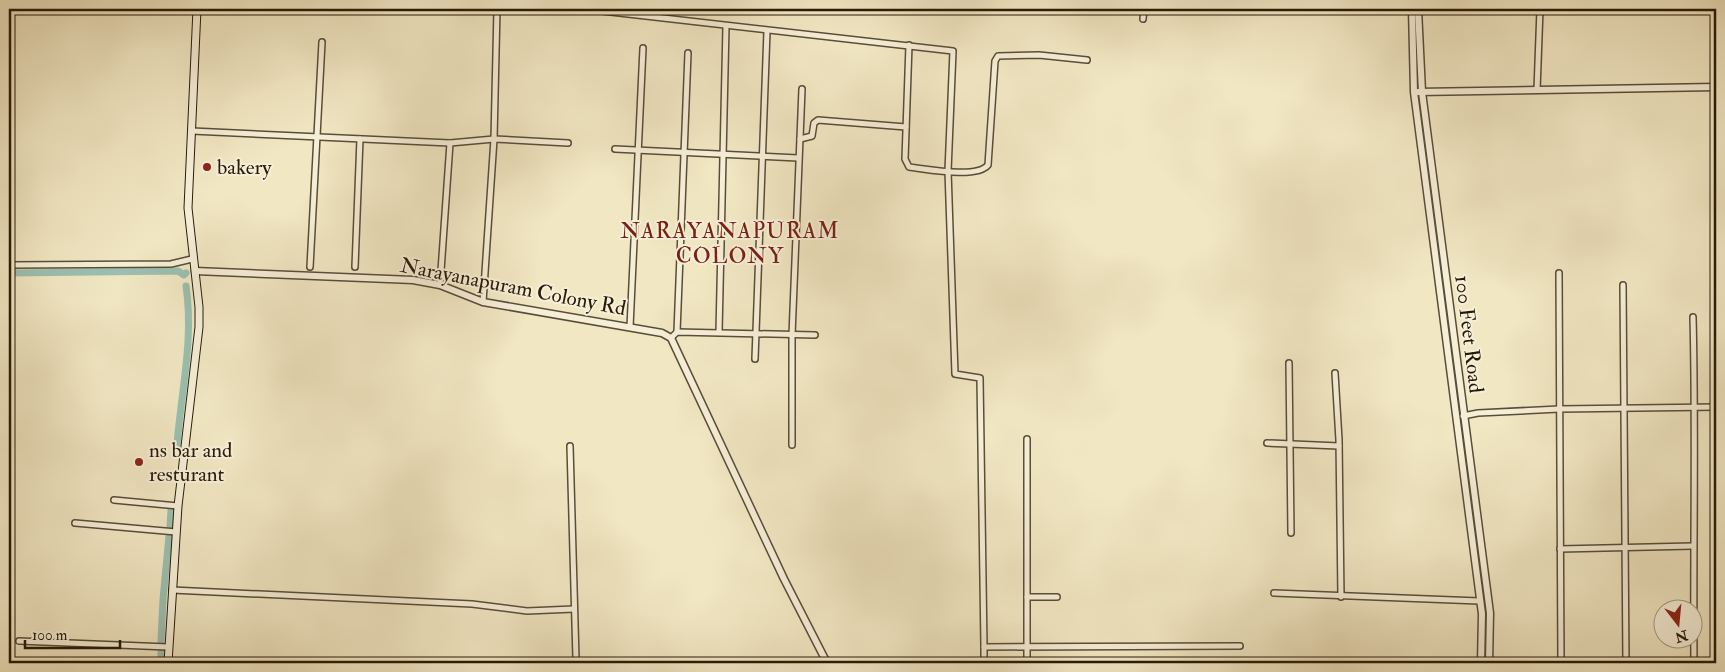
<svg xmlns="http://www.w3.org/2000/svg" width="1725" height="672" viewBox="0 0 1725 672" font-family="'IM FELL Double Pica',serif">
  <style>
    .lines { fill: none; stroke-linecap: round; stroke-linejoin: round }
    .canal { stroke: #9bc0b1; stroke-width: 7 }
    .minor-casing { stroke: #5a4d37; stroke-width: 8 }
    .tertiary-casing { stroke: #5a4d37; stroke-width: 9 }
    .secondary-casing { stroke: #281a08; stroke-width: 9 }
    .minor { stroke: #f6efd8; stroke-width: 5 }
    .tertiary { stroke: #f6efd8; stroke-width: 6 }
    .secondary { stroke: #f6efd8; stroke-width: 7 }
    .poi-dot { fill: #8f2418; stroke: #f6efd8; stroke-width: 2 }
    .labels { text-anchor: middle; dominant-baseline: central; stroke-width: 4; stroke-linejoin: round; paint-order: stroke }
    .poi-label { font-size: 21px; fill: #281a08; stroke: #f6efd8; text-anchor: start }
    .street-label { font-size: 21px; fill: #281a08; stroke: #f6efd8 }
    .neighbourhood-label { font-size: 22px; letter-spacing: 1px; fill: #7a1f14; stroke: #f6efd8 }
  </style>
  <rect width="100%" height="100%" fill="#f1e7c3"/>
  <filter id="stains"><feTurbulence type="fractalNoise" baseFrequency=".004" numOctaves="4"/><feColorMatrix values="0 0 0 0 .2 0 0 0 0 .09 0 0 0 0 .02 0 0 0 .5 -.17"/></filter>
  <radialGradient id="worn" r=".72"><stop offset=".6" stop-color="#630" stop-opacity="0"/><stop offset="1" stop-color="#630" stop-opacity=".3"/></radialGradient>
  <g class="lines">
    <!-- canal -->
    <g class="canal">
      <polyline points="9,273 178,271 184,275 186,273"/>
      <path d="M177 445C181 392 194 339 186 286"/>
      <polyline points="170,526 171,510"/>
      <polyline points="161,642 163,599 169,536"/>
      <polyline points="161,663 161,652"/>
    </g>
    <defs>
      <g id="minor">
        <polyline points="584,9 953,51 948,171 955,374 980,378 984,647 1240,646"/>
        <polyline points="1143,19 1144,9"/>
        <path d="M909 45 905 159 909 167C927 169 977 179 988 165L995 61 998 56 1039 55 1087 60"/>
        <polyline points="1537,90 1540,9"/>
        <polyline points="192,131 450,143 494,139 568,143"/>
        <polyline points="800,139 812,136 814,123 818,120 906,127"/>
        <polyline points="615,149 798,158"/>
        <polyline points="9,265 171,264 192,259"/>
        <polyline points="310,267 322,42"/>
        <polyline points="355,267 360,139"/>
        <polyline points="1559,273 1561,663"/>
        <polyline points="440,285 450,143"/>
        <polyline points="1623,285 1626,663"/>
        <polyline points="483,302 494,139 497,9"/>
        <path d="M1693 317C1696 432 1693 548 1694 663"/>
        <polyline points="630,327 643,48"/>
        <polyline points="677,332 688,53"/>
        <polyline points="719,332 726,26"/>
        <polyline points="671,338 677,332 815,335"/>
        <polyline points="755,359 767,31"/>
        <polyline points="1289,363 1291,533"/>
        <polyline points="1335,373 1339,440 1341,597"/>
        <polyline points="1463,416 1478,413 1559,409 1716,407"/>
        <polyline points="1027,439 1027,663"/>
        <polyline points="1267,443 1339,446"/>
        <polyline points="792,445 792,335 802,89"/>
        <polyline points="570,446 576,659"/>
        <polyline points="114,500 178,506"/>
        <polyline points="75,523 176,532"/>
        <polyline points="1560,549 1693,546"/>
        <polyline points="172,590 472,604 527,611 574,609"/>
        <polyline points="1274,593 1479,601"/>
        <polyline points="1027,597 1057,597"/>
        <polyline points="19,641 168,647"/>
        <polyline points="984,647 984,663"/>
      </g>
      <g id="tertiary">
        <polyline points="1412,9 1414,92 1482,614 1481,663"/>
        <polyline points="1418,9 1422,92 1490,613 1489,663"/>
        <polyline points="1418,92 1716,87"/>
        <polyline points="195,271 413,280 440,285 483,302 662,333 671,338 784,579 827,663"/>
      </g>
      <polyline id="secondary" points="168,663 178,506 199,327 199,307 188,208 197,9"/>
    </defs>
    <!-- minor casing -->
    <use href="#minor" class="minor-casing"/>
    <!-- tertiary casing -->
    <use href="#tertiary" class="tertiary-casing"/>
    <!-- secondary casing -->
    <use href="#secondary" class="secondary-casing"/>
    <!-- minor -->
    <use href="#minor" class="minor"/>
    <!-- tertiary -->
    <use href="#tertiary" class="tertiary"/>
    <!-- secondary -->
    <use href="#secondary" class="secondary"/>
  </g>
  <!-- markers -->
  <g class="poi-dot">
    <circle cx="207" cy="167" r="5"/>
    <circle cx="139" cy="462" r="5"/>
  </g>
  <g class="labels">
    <!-- poi labels -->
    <g class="poi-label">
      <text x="217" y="167">bakery</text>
      <text x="149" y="450">ns bar and<tspan x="149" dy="24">resturant</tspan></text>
    </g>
    <!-- street labels -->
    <g class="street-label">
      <text transform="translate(513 287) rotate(11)">Narayanapuram Colony Rd</text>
      <text transform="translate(1469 334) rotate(83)">100 Feet Road</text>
    </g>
    <!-- neighbourhood labels -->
    <g class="neighbourhood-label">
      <text x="730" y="231">NARAYANAPURAM<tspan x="730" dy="25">COLONY</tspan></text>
    </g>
  </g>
  <!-- margin -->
  <rect width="1725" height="672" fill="none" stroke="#f1e7c3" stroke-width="30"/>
  <rect x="10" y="10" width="1705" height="652" fill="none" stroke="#281a08" stroke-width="2.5"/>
  <rect x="15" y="15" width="1695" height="642" fill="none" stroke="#281a08"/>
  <!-- north arrow -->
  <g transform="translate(1678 624) rotate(164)"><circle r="24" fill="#f6efd8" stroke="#a49a85"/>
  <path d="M0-4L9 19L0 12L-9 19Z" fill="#8f2418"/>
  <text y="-8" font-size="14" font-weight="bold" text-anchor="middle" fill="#281a08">N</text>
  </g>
  <!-- scale -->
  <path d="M25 640v8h95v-8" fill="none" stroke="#281a08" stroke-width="2.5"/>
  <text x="32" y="640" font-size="15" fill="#281a08" stroke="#f6efd8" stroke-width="4" paint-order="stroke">100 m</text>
  <rect width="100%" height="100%" filter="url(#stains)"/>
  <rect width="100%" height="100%" fill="url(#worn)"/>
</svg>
